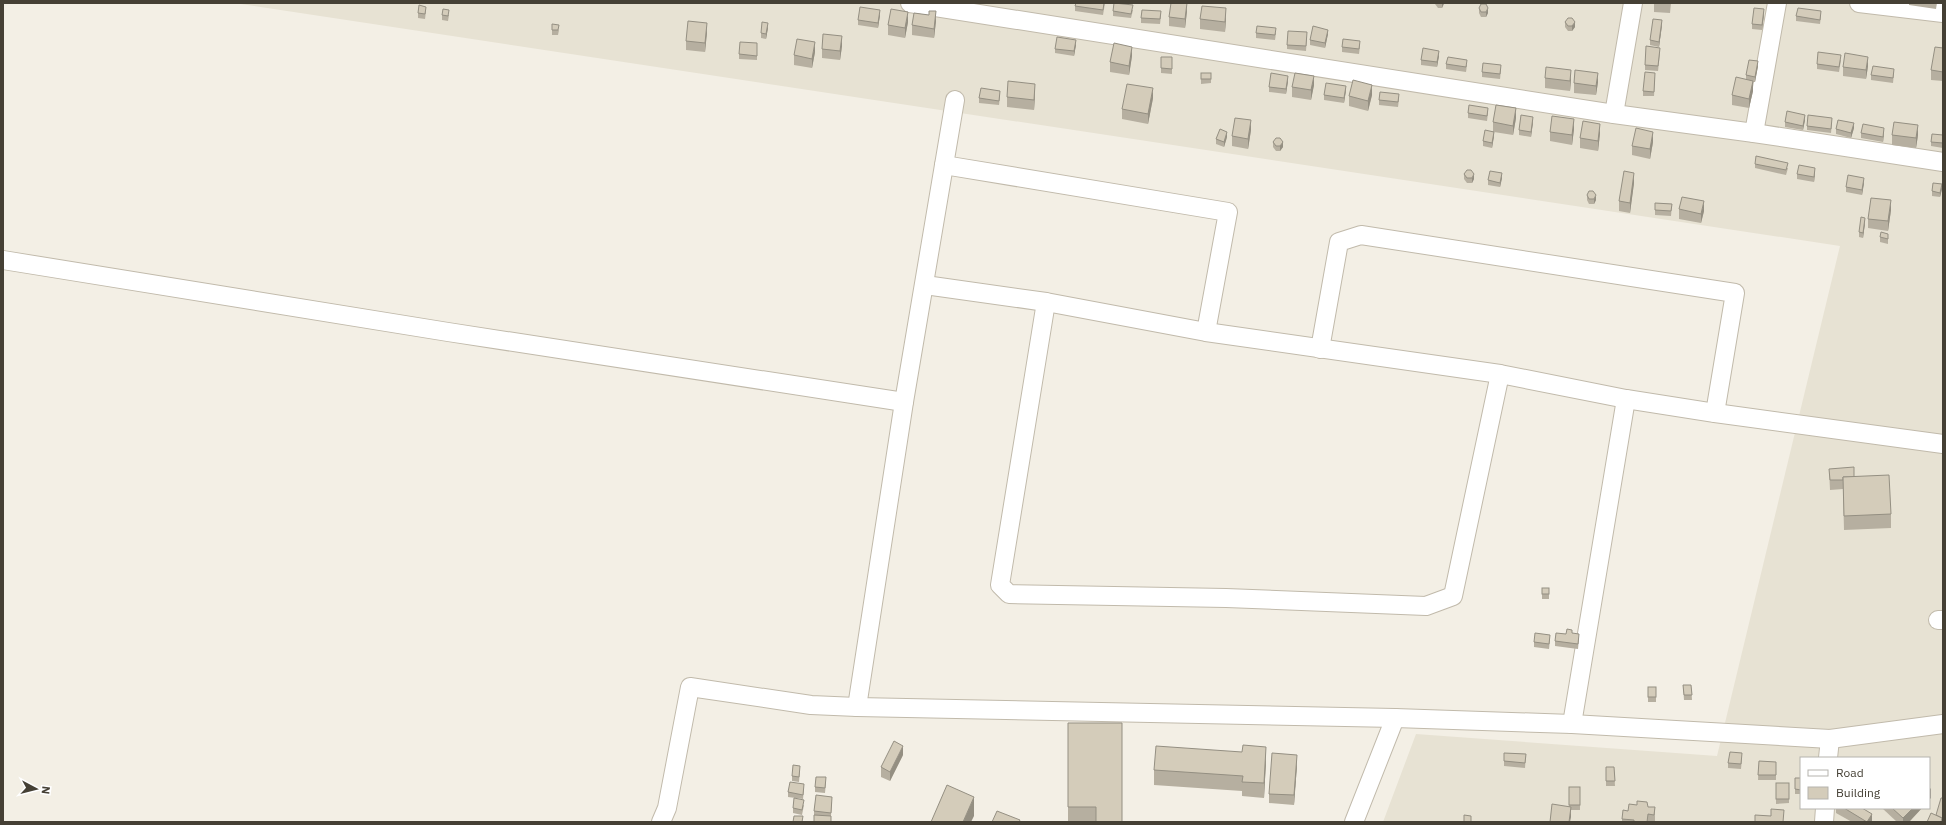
<svg xmlns="http://www.w3.org/2000/svg" width="1946" height="825" viewBox="0 0 1946 825" font-family="'IBM Plex Sans',sans-serif">
  <style>
    .residential { fill: #e7e2d3; fill-rule: evenodd }
    .lines { fill: none; stroke-linecap: round; stroke-linejoin: round }
    .minor-casing { stroke: #c1baab; stroke-width: 20 }
    .minor { stroke: #fff; stroke-width: 18 }
    .wall { fill: #b6afa0 }
    .shaded-wall { fill: #948f82 }
    .building { fill: #d4ccba; stroke: #948f82 }
  </style>
  <rect width="100%" height="100%" fill="#f3efe5"/>
  <!-- residential -->
  <path class="residential" d="M234 3H1943V822H1383L1416 734 1717 756 1840 246ZM1801 758H1929V808H1801Z"/>
  <g class="lines">
    <defs>
      <g id="minor">
        <polyline points="910,3 1614,114 1754,133 1777,3"/>
        <polyline points="1859,3 1943,13"/>
        <polyline points="1614,114 1633,3"/>
        <polyline points="1754,133 1943,162"/>
        <polyline points="944,165 1228,212 1206,332"/>
        <polyline points="3,260 448,332 904,402"/>
        <polyline points="925,285 1046,302 1206,332 1500,374 1626,399 1715,413 1943,444"/>
        <polyline points="1046,302 1000,585 1009,594 1226,598 1426,606 1453,596 1500,374"/>
        <polyline points="1320,349 1339,242 1361,235 1735,293 1715,413"/>
        <polyline points="1938,620 1943,620"/>
        <polyline points="857,707 904,402 955,100"/>
        <polyline points="1572,724 1626,399"/>
        <polyline points="1828,758 1830,739"/>
        <polyline points="661,822 667,808 690,687 811,705 857,707 1395,718"/>
        <polyline points="1354,822 1395,718 1572,724 1830,739 1943,724"/>
        <polyline points="1824,822 1825,808"/>
      </g>
    </defs>
    <!-- minor casing -->
    <use href="#minor" class="minor-casing"/>
    <!-- minor -->
    <use href="#minor" class="minor"/>
  </g>
  <!-- wall -->
  <g class="wall">
    <polygon points="1105,3 1103,15 1075,11 1075,6"/>
    <polygon points="1435,3 1444,3 1444,4 1442,8 1438,8 1435,4"/>
    <polygon points="1654,3 1671,3 1670,13 1654,12"/>
    <polygon points="1909,3 1937,3 1936,9 1909,5"/>
    <polygon points="1479,8 1488,13 1486,17 1481,17 1479,13"/>
    <polygon points="1133,10 1131,18 1113,16 1113,11"/>
    <polygon points="426,11 425,19 418,18 418,13"/>
    <polygon points="1187,11 1185,28 1169,26 1169,17"/>
    <polygon points="1764,14 1762,30 1752,29 1752,24"/>
    <polygon points="442,15 449,15 448,21 442,20"/>
    <polygon points="880,15 878,28 858,25 858,20"/>
    <polygon points="929,15 936,21 934,38 912,35 912,25"/>
    <polygon points="1161,16 1160,24 1141,23 1141,18"/>
    <polygon points="1796,16 1821,16 1820,24 1796,21"/>
    <polygon points="1226,18 1225,32 1200,29 1200,19"/>
    <polygon points="908,22 905,38 888,35 888,25"/>
    <polygon points="1565,22 1575,27 1572,31 1568,31 1565,27"/>
    <polygon points="1662,25 1659,47 1650,45 1650,40"/>
    <polygon points="768,28 766,39 761,38 761,33"/>
    <polygon points="552,30 559,30 558,35 552,35"/>
    <polygon points="707,32 705,52 686,50 686,41"/>
    <polygon points="1256,33 1276,33 1275,40 1256,38"/>
    <polygon points="1328,34 1325,48 1310,45 1310,40"/>
    <polygon points="1307,37 1306,51 1287,49 1287,45"/>
    <polygon points="1076,45 1074,56 1055,53 1055,49"/>
    <polygon points="842,46 840,60 822,58 822,49"/>
    <polygon points="1360,46 1359,54 1342,52 1342,47"/>
    <polygon points="757,48 757,60 739,59 739,54"/>
    <polygon points="1943,48 1943,81 1931,80 1931,70"/>
    <polygon points="815,52 812,68 794,65 794,55"/>
    <polygon points="1660,53 1658,71 1645,70 1645,65"/>
    <polygon points="1132,56 1129,75 1110,72 1110,62"/>
    <polygon points="1439,56 1437,67 1421,65 1421,60"/>
    <polygon points="1161,57 1172,57 1172,74 1161,73"/>
    <polygon points="1841,60 1839,72 1817,69 1817,64"/>
    <polygon points="1446,64 1467,65 1466,72 1446,69"/>
    <polygon points="1758,66 1755,82 1753,82 1753,91 1749,108 1732,105 1732,95 1746,79 1746,75"/>
    <polygon points="1868,66 1866,79 1843,76 1843,67"/>
    <polygon points="1501,70 1500,79 1482,77 1482,72"/>
    <polygon points="1201,73 1211,79 1211,83 1201,84"/>
    <polygon points="1894,73 1893,83 1871,80 1871,75"/>
    <polygon points="1655,77 1654,96 1643,96 1643,91"/>
    <polygon points="1545,78 1571,79 1570,91 1545,88"/>
    <polygon points="1288,81 1286,94 1269,92 1269,87"/>
    <polygon points="1598,82 1596,95 1574,93 1574,83"/>
    <polygon points="1314,85 1311,100 1292,97 1292,87"/>
    <polygon points="1346,90 1344,103 1324,100 1324,95"/>
    <polygon points="1035,94 1034,110 1007,107 1007,97"/>
    <polygon points="1372,95 1368,111 1349,106 1349,96"/>
    <polygon points="1000,96 999,105 979,103 979,98"/>
    <polygon points="1153,98 1148,124 1122,119 1122,109"/>
    <polygon points="1399,99 1398,107 1379,105 1379,100"/>
    <polygon points="1468,113 1488,113 1487,121 1468,118"/>
    <polygon points="1516,118 1513,135 1494,132 1494,136 1492,148 1483,146 1483,141 1493,131 1493,122"/>
    <polygon points="1805,120 1803,130 1785,127 1785,122"/>
    <polygon points="1533,122 1531,137 1519,135 1519,130"/>
    <polygon points="1832,123 1831,133 1807,130 1807,126"/>
    <polygon points="1854,128 1851,138 1836,134 1836,129"/>
    <polygon points="1574,129 1572,145 1550,141 1550,132"/>
    <polygon points="1251,130 1248,149 1232,146 1232,136"/>
    <polygon points="1600,133 1598,151 1580,148 1580,138"/>
    <polygon points="1861,133 1884,133 1883,142 1861,138"/>
    <polygon points="1892,135 1918,135 1916,148 1892,145"/>
    <polygon points="1943,135 1943,148 1931,146 1931,142"/>
    <polygon points="1227,137 1224,147 1216,144 1216,139"/>
    <polygon points="1273,142 1283,147 1280,151 1276,151 1273,147"/>
    <polygon points="1653,142 1650,159 1632,155 1632,146"/>
    <polygon points="1755,164 1788,168 1786,175 1755,168"/>
    <polygon points="1815,173 1814,182 1797,179 1797,174"/>
    <polygon points="1464,174 1474,179 1472,183 1467,183 1464,179"/>
    <polygon points="1502,178 1500,187 1488,185 1488,180"/>
    <polygon points="1634,183 1630,213 1619,211 1619,201"/>
    <polygon points="1864,183 1862,195 1846,192 1846,187"/>
    <polygon points="1942,189 1940,197 1932,196 1932,191"/>
    <polygon points="1587,195 1596,200 1594,204 1589,204 1587,200"/>
    <polygon points="1655,203 1672,204 1671,216 1655,215"/>
    <polygon points="1679,209 1704,211 1701,223 1679,219"/>
    <polygon points="1891,210 1888,231 1868,228 1868,219"/>
    <polygon points="1865,223 1863,238 1859,237 1859,232"/>
    <polygon points="1880,237 1888,239 1888,244 1880,242"/>
    <polygon points="1829,469 1854,477 1891,514 1891,528 1844,530 1843,489 1830,490"/>
    <rect x="1542" y="588" width="7" height="11"/>
    <polygon points="1572,633 1579,639 1578,649 1555,646 1555,641 1566,634"/>
    <polygon points="1550,640 1549,649 1534,647 1534,642"/>
    <polygon points="1683,685 1691,685 1692,700 1684,700"/>
    <rect x="1648" y="687" width="8" height="15"/>
    <polygon points="1068,723 1122,822 1068,822"/>
    <polygon points="1242,752 1266,761 1264,798 1242,796 1242,791 1154,785 1154,770"/>
    <polygon points="1504,753 1526,754 1525,768 1504,766"/>
    <polygon points="903,755 890,781 881,777 881,767"/>
    <polygon points="1742,758 1741,769 1728,768 1728,763"/>
    <polygon points="1759,761 1776,762 1776,780 1758,780"/>
    <polygon points="1297,765 1294,805 1269,803 1269,794"/>
    <polygon points="1606,767 1614,767 1615,786 1606,786"/>
    <polygon points="800,771 799,782 792,781 792,776"/>
    <rect x="1795" y="778" width="6" height="16"/>
    <polygon points="826,782 825,793 815,792 815,787"/>
    <polygon points="1776,783 1789,783 1789,803 1776,804"/>
    <polygon points="1569,787 1580,787 1580,810 1571,810 1571,817 1569,807"/>
    <polygon points="804,789 803,799 788,797 788,792"/>
    <polygon points="832,802 831,816 814,816 814,811"/>
    <polygon points="804,805 802,815 793,813 793,808"/>
    <polygon points="1648,807 1655,807 1655,822 1622,822 1622,819 1628,811"/>
    <polygon points="1836,808 1862,808 1872,822 1852,822 1836,813"/>
    <polygon points="1882,808 1922,808 1909,822 1897,822"/>
  </g>
  <!-- shaded-wall -->
  <g class="shaded-wall">
    <polygon points="1187,3 1187,11 1185,28 1185,19"/>
    <polygon points="1442,3 1444,3 1442,8"/>
    <polygon points="1226,8 1226,18 1225,32 1225,22"/>
    <polygon points="1488,8 1488,13 1486,17 1486,12"/>
    <polygon points="1764,9 1764,14 1762,30 1762,25"/>
    <polygon points="880,10 880,15 878,28 878,23"/>
    <polygon points="936,11 936,21 934,38 934,29"/>
    <polygon points="908,12 908,22 905,38 905,28"/>
    <polygon points="1662,20 1662,25 1659,47 1659,42"/>
    <polygon points="1575,22 1575,27 1572,31 1572,26"/>
    <polygon points="707,23 707,32 705,52 705,43"/>
    <polygon points="768,23 768,28 766,39 766,34"/>
    <polygon points="1328,30 1328,34 1325,48 1325,43"/>
    <polygon points="842,36 842,46 840,60 840,51"/>
    <polygon points="1076,40 1076,45 1074,56 1074,51"/>
    <polygon points="815,42 815,52 812,68 812,59"/>
    <polygon points="1132,47 1132,56 1129,75 1129,66"/>
    <polygon points="1439,51 1439,56 1437,67 1437,62"/>
    <polygon points="1868,57 1868,66 1866,79 1866,70"/>
    <polygon points="1758,61 1758,66 1755,82 1755,77"/>
    <polygon points="1571,70 1571,79 1570,91 1570,81"/>
    <polygon points="1598,73 1598,82 1596,95 1596,86"/>
    <polygon points="1288,76 1288,81 1286,94 1286,89"/>
    <polygon points="1314,76 1314,85 1311,100 1311,90"/>
    <polygon points="1753,81 1753,91 1749,108 1749,99"/>
    <polygon points="1035,84 1035,94 1034,110 1034,100"/>
    <polygon points="1372,85 1372,95 1368,111 1368,101"/>
    <polygon points="1346,86 1346,90 1344,103 1344,98"/>
    <polygon points="1153,88 1153,98 1148,124 1148,114"/>
    <polygon points="1516,108 1516,118 1513,135 1513,126"/>
    <polygon points="1805,115 1805,120 1803,130 1803,126"/>
    <polygon points="1533,117 1533,122 1531,137 1531,132"/>
    <polygon points="1574,119 1574,129 1572,145 1572,135"/>
    <polygon points="1251,120 1251,130 1248,149 1248,139"/>
    <polygon points="1854,123 1854,128 1851,138 1851,133"/>
    <polygon points="1600,124 1600,133 1598,151 1598,141"/>
    <polygon points="1918,125 1918,135 1916,148 1916,138"/>
    <polygon points="1884,128 1884,133 1883,142 1883,137"/>
    <polygon points="1227,132 1227,137 1224,147 1224,142"/>
    <polygon points="1494,132 1494,136 1492,148 1492,143"/>
    <polygon points="1653,132 1653,142 1650,159 1650,149"/>
    <polygon points="1283,142 1283,147 1280,151 1280,146"/>
    <polygon points="1815,168 1815,173 1814,182 1814,177"/>
    <polygon points="1502,173 1502,178 1500,187 1500,183"/>
    <polygon points="1634,173 1634,183 1630,213 1630,203"/>
    <polygon points="1474,174 1474,179 1472,183 1472,178"/>
    <polygon points="1864,178 1864,183 1862,195 1862,190"/>
    <polygon points="1942,184 1942,189 1940,197 1940,193"/>
    <polygon points="1596,195 1596,200 1594,204 1594,199"/>
    <polygon points="1891,200 1891,210 1888,231 1888,221"/>
    <polygon points="1704,201 1704,211 1701,223 1701,214"/>
    <polygon points="1865,218 1865,223 1863,238 1863,233"/>
    <polygon points="903,746 903,755 890,781 890,772"/>
    <polygon points="1266,747 1266,761 1264,798 1264,783"/>
    <polygon points="1297,755 1297,765 1294,805 1294,795"/>
    <polygon points="1931,788 1931,798 1929,800 1929,790"/>
    <polygon points="974,797 974,816 971,822 963,822"/>
    <polygon points="1571,807 1571,817 1570,822 1569,822"/>
    <polygon points="1913,808 1922,808 1909,822 1903,822 1903,818"/>
    <polygon points="1872,814 1872,822 1867,822"/>
  </g>
  <!-- building -->
  <g class="building">
    <polygon points="1076,3 1104,3 1103,10 1075,6"/>
    <polygon points="1114,3 1133,5 1131,14 1113,11"/>
    <polygon points="1171,3 1187,3 1185,19 1169,17"/>
    <polygon points="1481,4 1486,4 1488,8 1486,12 1481,12 1479,8"/>
    <polygon points="419,5 426,7 425,14 418,13"/>
    <polygon points="1202,6 1226,8 1225,22 1200,19"/>
    <polygon points="860,7 880,10 878,23 858,20"/>
    <polygon points="1754,8 1764,9 1762,25 1752,24"/>
    <polygon points="1798,8 1821,11 1820,20 1796,16"/>
    <polygon points="443,9 449,10 448,16 442,15"/>
    <polygon points="891,9 908,12 905,28 888,25"/>
    <polygon points="1142,10 1161,11 1160,19 1141,18"/>
    <polygon points="929,11 936,11 934,29 912,25 914,13 929,15"/>
    <polygon points="1568,18 1572,18 1575,22 1572,26 1568,26 1565,22"/>
    <polygon points="1653,19 1662,20 1659,42 1650,40"/>
    <polygon points="688,21 707,23 705,43 686,41"/>
    <polygon points="762,22 768,23 766,34 761,33"/>
    <polygon points="552,24 559,25 558,30 552,30"/>
    <polygon points="1257,26 1276,28 1275,35 1256,33"/>
    <polygon points="1313,26 1328,30 1325,43 1310,40"/>
    <polygon points="1288,31 1307,32 1306,46 1287,45"/>
    <polygon points="823,34 842,36 840,51 822,49"/>
    <polygon points="1057,37 1076,40 1074,51 1055,49"/>
    <polygon points="797,39 815,42 812,59 794,55"/>
    <polygon points="1343,39 1360,41 1359,49 1342,47"/>
    <polygon points="740,42 757,43 757,56 739,54"/>
    <polygon points="1114,43 1132,47 1129,66 1110,62"/>
    <polygon points="1646,46 1660,48 1658,66 1645,65"/>
    <polygon points="1935,47 1943,48 1943,72 1931,70"/>
    <polygon points="1423,48 1439,51 1437,62 1421,60"/>
    <polygon points="1818,52 1841,55 1839,67 1817,64"/>
    <polygon points="1845,53 1868,57 1866,70 1843,67"/>
    <polygon points="1161,57 1172,57 1172,69 1161,68"/>
    <polygon points="1448,57 1467,60 1466,67 1446,64"/>
    <polygon points="1749,60 1758,61 1755,77 1746,75"/>
    <polygon points="1483,63 1501,65 1500,74 1482,72"/>
    <polygon points="1873,66 1894,69 1893,78 1871,75"/>
    <polygon points="1546,67 1571,70 1570,81 1545,78"/>
    <polygon points="1575,70 1598,73 1596,86 1574,83"/>
    <polygon points="1645,72 1655,73 1654,92 1643,91"/>
    <rect x="1201" y="73" width="10" height="6"/>
    <polygon points="1271,73 1288,76 1286,89 1269,87"/>
    <polygon points="1295,73 1314,76 1311,90 1292,87"/>
    <polygon points="1736,77 1753,81 1749,99 1732,95"/>
    <polygon points="1353,80 1372,85 1368,101 1349,96"/>
    <polygon points="1008,81 1035,84 1034,100 1007,97"/>
    <polygon points="1326,83 1346,86 1344,98 1324,95"/>
    <polygon points="1127,84 1153,88 1148,114 1122,109"/>
    <polygon points="981,88 1000,91 999,101 979,98"/>
    <polygon points="1380,92 1399,94 1398,102 1379,100"/>
    <polygon points="1469,105 1488,108 1487,116 1468,113"/>
    <polygon points="1496,105 1516,108 1513,126 1493,122"/>
    <polygon points="1787,111 1805,115 1803,126 1785,122"/>
    <polygon points="1521,115 1533,117 1531,132 1519,130"/>
    <polygon points="1808,115 1832,118 1831,129 1807,126"/>
    <polygon points="1552,116 1574,119 1572,135 1550,132"/>
    <polygon points="1235,118 1251,120 1248,139 1232,136"/>
    <polygon points="1838,120 1854,123 1851,133 1836,129"/>
    <polygon points="1583,121 1600,124 1598,141 1580,138"/>
    <polygon points="1894,122 1918,125 1916,138 1892,135"/>
    <polygon points="1863,124 1884,128 1883,137 1861,133"/>
    <polygon points="1636,128 1653,132 1650,149 1632,146"/>
    <polygon points="1220,129 1227,132 1224,142 1216,139"/>
    <polygon points="1485,130 1494,132 1492,143 1483,141"/>
    <polygon points="1932,134 1943,135 1943,143 1931,142"/>
    <polygon points="1276,138 1280,138 1283,142 1280,146 1276,146 1273,142"/>
    <polygon points="1756,156 1788,163 1786,170 1755,164"/>
    <polygon points="1799,165 1815,168 1814,177 1797,174"/>
    <polygon points="1467,170 1471,170 1474,174 1472,178 1467,178 1464,174"/>
    <polygon points="1490,171 1502,173 1500,183 1488,180"/>
    <polygon points="1624,171 1634,173 1630,203 1619,201"/>
    <polygon points="1848,175 1864,178 1862,190 1846,187"/>
    <polygon points="1933,183 1942,184 1940,193 1932,191"/>
    <polygon points="1589,191 1593,191 1596,195 1594,199 1589,199 1587,195"/>
    <polygon points="1682,197 1704,201 1701,214 1679,209"/>
    <polygon points="1871,198 1891,200 1888,221 1868,219"/>
    <polygon points="1655,203 1672,204 1671,211 1655,210"/>
    <polygon points="1861,217 1865,218 1863,233 1859,232"/>
    <polygon points="1881,232 1888,234 1888,239 1880,237"/>
    <polygon points="1854,467 1854,477 1843,477 1843,480 1830,480 1829,469"/>
    <polygon points="1889,475 1891,514 1844,516 1843,477"/>
    <rect x="1542" y="588" width="7" height="6"/>
    <polygon points="1567,629 1572,630 1572,633 1579,634 1578,644 1555,641 1556,633 1566,634"/>
    <polygon points="1535,633 1550,635 1549,644 1534,642"/>
    <polygon points="1683,685 1691,685 1692,695 1684,695"/>
    <rect x="1648" y="687" width="8" height="10"/>
    <polygon points="1068,723 1122,723 1122,822 1096,822 1096,807 1068,807"/>
    <polygon points="894,741 903,746 890,772 881,767"/>
    <polygon points="1243,745 1266,747 1264,783 1242,782 1243,776 1154,770 1156,746 1242,752"/>
    <polygon points="1730,752 1742,753 1741,764 1728,763"/>
    <polygon points="1272,753 1297,755 1294,795 1269,794"/>
    <polygon points="1504,753 1526,754 1525,763 1504,761"/>
    <polygon points="1759,761 1776,762 1776,775 1758,775"/>
    <polygon points="793,765 800,766 799,777 792,776"/>
    <polygon points="1606,767 1614,767 1615,781 1606,781"/>
    <polygon points="816,777 826,777 825,788 815,787"/>
    <polygon points="1795,778 1801,778 1801,790 1795,789"/>
    <polygon points="790,782 804,784 803,795 788,792"/>
    <rect x="1776" y="783" width="13" height="16"/>
    <polygon points="947,785 974,797 963,822 931,822"/>
    <rect x="1569" y="787" width="11" height="18"/>
    <polygon points="816,795 832,797 831,813 814,811"/>
    <polygon points="794,798 804,800 802,810 793,808"/>
    <polygon points="1941,798 1943,798 1943,815 1942,818 1936,815"/>
    <polygon points="1637,801 1647,802 1648,807 1655,807 1654,815 1648,814 1647,822 1634,822 1634,820 1622,819 1623,810 1628,811 1629,804 1637,805"/>
    <polygon points="1552,804 1571,807 1569,822 1550,822"/>
    <polygon points="1844,808 1862,808 1872,814 1867,822"/>
    <polygon points="1892,808 1913,808 1903,818"/>
    <polygon points="1771,809 1784,810 1783,822 1755,822 1755,815 1771,816"/>
    <polygon points="997,811 1020,820 1019,822 992,822"/>
    <polygon points="1931,813 1942,818 1941,822 1927,822"/>
    <polygon points="814,815 831,816 831,822 814,822"/>
    <polygon points="1464,815 1471,816 1471,822 1464,822"/>
    <polygon points="794,816 803,816 802,822 793,822"/>
  </g>
  <!-- border -->
  <rect width="1946" height="825" fill="none" stroke="#454035" stroke-width="8"/>
  <!-- legend -->
  <rect x="1800" y="757" width="130" height="52" fill="#ffffff" stroke="#b5b3ae"/>
  <rect x="1808" y="770" width="20" height="6" fill="#ffffff" stroke="#b5b3ae"/>
  <text x="1836" y="777" font-size="12" fill="#454035">Road</text>
  <rect x="1808" y="787" width="20" height="12" fill="#d4ccba" stroke="#b5b3ae"/>
  <text x="1836" y="797" font-size="12" fill="#454035">Building</text>
  <!-- north arrow -->
  <g transform="translate(36 789) rotate(97)" stroke="#ffffff" stroke-width="3" paint-order="stroke">
  <path d="M0-3L7 15L0 10L-7 15Z" fill="#454035"/>
  <text y="-6" font-size="11" font-weight="bold" text-anchor="middle" fill="#454035">N</text>
  </g>
</svg>
